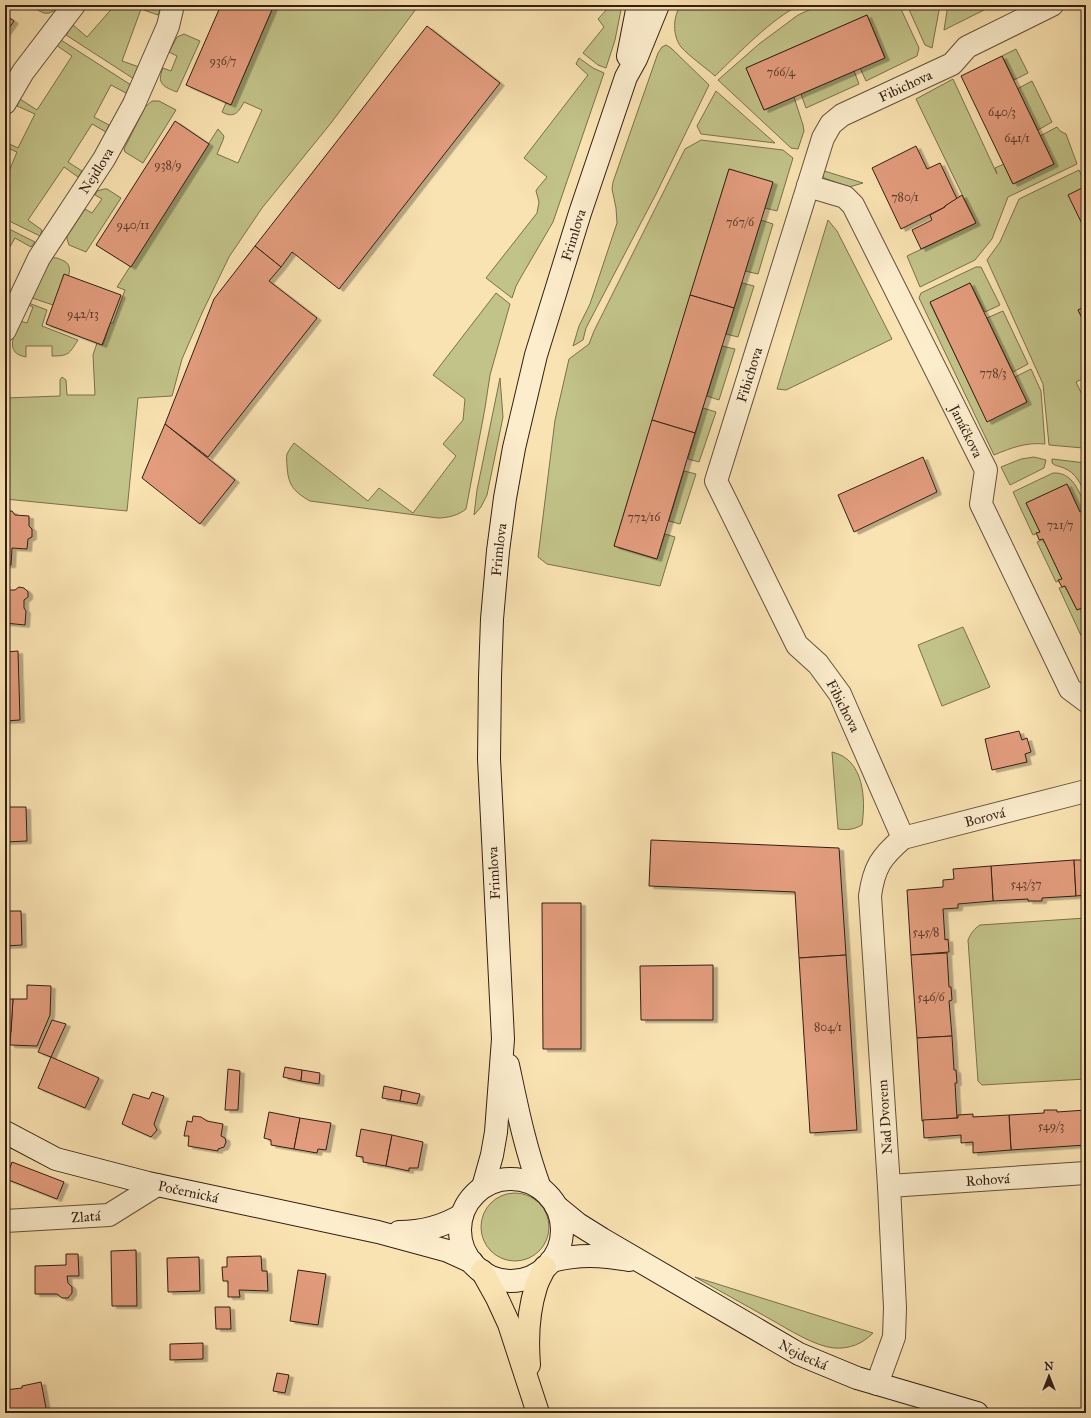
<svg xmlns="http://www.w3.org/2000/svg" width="1091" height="1418" viewBox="0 0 1091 1418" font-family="'IM FELL Great Primer',serif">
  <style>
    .green { fill: #c2c389; stroke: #7a714e }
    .building { fill: #e39d7e; stroke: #331f14; filter: url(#shadow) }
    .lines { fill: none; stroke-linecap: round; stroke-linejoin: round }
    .street-casing { stroke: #65503c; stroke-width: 24 }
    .secondary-casing { stroke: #331f14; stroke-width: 24 }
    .highway-casing { stroke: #331f14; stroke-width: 24 }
    .street { stroke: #fcedcd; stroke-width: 22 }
    .secondary { stroke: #fcedcd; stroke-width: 22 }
    .highway { stroke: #fae3b2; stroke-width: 22 }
    .labels { text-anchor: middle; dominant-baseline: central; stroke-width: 3; stroke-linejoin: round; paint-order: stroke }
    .number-label { font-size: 12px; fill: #5f3e2e }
    .street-label { font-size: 14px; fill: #331f14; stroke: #fcedcd }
  </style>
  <defs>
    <filter id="shadow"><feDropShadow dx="4.5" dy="2.5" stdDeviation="0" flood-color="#0004"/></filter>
  </defs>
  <rect width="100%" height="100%" fill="#fae3b2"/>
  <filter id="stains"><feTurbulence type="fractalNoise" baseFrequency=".005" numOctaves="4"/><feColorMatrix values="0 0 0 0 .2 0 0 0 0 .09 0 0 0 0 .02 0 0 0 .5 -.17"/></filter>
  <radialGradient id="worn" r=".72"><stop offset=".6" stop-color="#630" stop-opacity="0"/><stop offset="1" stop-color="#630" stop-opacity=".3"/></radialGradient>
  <!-- green -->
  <g class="green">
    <path d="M31 5H60C48 18 43 14 31 5Z"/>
    <polygon points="115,5 143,5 160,9 158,15 141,9 122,61 139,67 134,79 66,35 73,25 87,37"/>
    <path d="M274 5H407L412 8 413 5H419L331 123 262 208 229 257 202 313 182 359 172 396 138 398 127 511 5 499V398L60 396V380L62 377 66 380 67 395H95L93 355 97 343 103 345 110 323H113L125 290 117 287 218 129 224 136 223 140 217 154 238 163 262 110 244 102C239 112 234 119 222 112L226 103 231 104Z"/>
    <polygon points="607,5 622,5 615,40 606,68 598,65 583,53 604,27 598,19 609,7"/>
    <path d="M681 5H800C772 18 738 54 715 76 706 68 689 56 681 47 672 35 673 16 681 5Z"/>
    <polygon points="820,5 899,5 919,48 917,56 866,81 860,68 885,57 867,15 746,68 764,110 794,97 803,125 804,131 798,149 791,148 718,80 759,44 798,15"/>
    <polygon points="907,5 940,5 932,48 925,45"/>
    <polygon points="948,5 994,5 944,30"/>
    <path d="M184 34 200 41 177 92C164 87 156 84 163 68L171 71 177 56 169 52 177 37Z"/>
    <polygon points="61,40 131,85 126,93 111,85 94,117 109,125 106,132 92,124 68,162 82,171 78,177 64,167 28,220 42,230 40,236 5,219 5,181 17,152 5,147 5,142 18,148 35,114 17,106 20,99 37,110 72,56 56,45"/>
    <polygon points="666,45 671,48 709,85 656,194 586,328 583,340 573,346 579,326 590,304 617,223 616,208 612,189 613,182 658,53 662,47"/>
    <polygon points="1016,49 1028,73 1014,80 1002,56"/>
    <polygon points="579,58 593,68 604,73 553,222 521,277 516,286 512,298 486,278 537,213 539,202 536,191 537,189 547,177 524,158 588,75 576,64"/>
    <polygon points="854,71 859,84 806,108 801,94"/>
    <polygon points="953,79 997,174 995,168 1004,164 1013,184 1054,164 1040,136 1057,127 1060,131 1066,134 1077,164 1008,197 992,239 975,260 920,287 907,256 976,223 916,99"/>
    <polygon points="1032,81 1052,122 1038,130 1017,89"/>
    <polygon points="716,91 775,143 701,134 697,126"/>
    <polygon points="152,101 159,101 176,110 143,163 125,152 124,149 145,107"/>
    <polygon points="701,140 783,150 793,158 777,211 765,208 772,182 729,169 614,546 657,559 665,534 675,537 660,586 547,564 538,557 555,420 569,359 589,344 594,331 685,149"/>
    <polygon points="821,170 863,183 849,187 824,178"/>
    <polygon points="1079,170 1086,185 1086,306 1078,310 1086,326 1086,377 1076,382 1086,403 1086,448 1083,448 1049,445 1043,384 987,260 1000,242 1019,199"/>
    <polygon points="104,189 107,189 121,198 86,252 69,245 67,239 67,236 85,209 92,213 102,199 95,195 97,191"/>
    <polygon points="761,220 773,224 758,274 745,271"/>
    <polygon points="828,220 837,231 892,339 786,390 777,389"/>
    <polygon points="5,227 35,242 31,247 15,238 5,255"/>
    <path d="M52 258C57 257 59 259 64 261 79 268 59 295 53 305L29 297 36 282Z"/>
    <path d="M976 267H981L1000 305 985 312 970 283 930 303 987 421 1027 402 1015 377 1031 369 1041 391 1045 444C1026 442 1011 448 994 455L919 298 921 293Z"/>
    <polygon points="742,283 754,286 738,337 726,334"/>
    <path d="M496 293 510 304 490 375 485 408 466 509C459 515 448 518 438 518L310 501C294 492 288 485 287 466 287 463 286 457 287 454 289 450 292 446 294 443L368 501 379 488 413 513 456 456 443 444 463 420 465 399 433 375Z"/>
    <path d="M26 302 47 310 42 326 78 340C69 354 69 356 52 356V346H26V357C4 353 14 335 20 321L27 323 33 307 26 304Z"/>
    <polygon points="1003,311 1028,364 1013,372 987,318"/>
    <polygon points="722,346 735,349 719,400 707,396"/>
    <polygon points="500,378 503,417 487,495 481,507 474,515 477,490"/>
    <polygon points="703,408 716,412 699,462 688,459"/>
    <polygon points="1034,457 1046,460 1044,468 1010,485 1001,467 1021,459"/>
    <path d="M1052 459 1086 463V495C1080 483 1076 473 1064 468 1059 466 1055 466 1052 463Z"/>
    <polygon points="684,471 696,474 680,524 669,521"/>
    <path d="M1053 473C1073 472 1078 491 1086 506V509L1080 512 1067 484 1026 503 1040 532 1033 535 1013 492Z"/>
    <polygon points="1043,539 1062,579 1056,582 1037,542"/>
    <polygon points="1065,586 1077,610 1086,606 1086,641 1084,642 1059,588"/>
    <polygon points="963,627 990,687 942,706 918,645"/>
    <path d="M832 752C864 759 866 799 862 825 853 830 847 830 838 829Z"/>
    <path d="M1086 918V1079L982 1085 978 1081 968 940C971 933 974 929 980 925Z"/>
    <circle cx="515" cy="1227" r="34"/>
    <path d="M695 1277 873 1333C862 1344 850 1349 834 1348 814 1346 788 1329 770 1319 745 1305 720 1291 695 1277Z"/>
  </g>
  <!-- building -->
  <g class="building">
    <polygon points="221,5 274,5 231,105 186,85"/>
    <polygon points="5,15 14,21 5,34"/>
    <polygon points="867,15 885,58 764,110 746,68"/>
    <polygon points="427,26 500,83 339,289 292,252 281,267 255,246"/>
    <polygon points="1002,56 1054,164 1013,184 961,76"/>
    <polygon points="175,121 209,144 131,267 96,245"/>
    <polygon points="916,146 927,169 940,163 957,199 945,206 945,207 901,229 872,168"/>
    <polygon points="729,169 773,182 734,308 690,295"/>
    <polygon points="1086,186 1086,232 1068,195"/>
    <polygon points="962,195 976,223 921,249 912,230 932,220 930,215 945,207 945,206"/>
    <polygon points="255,246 281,267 269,281 317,318 208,457 165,424 214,299"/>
    <polygon points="64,274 121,295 102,345 46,324"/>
    <polygon points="970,283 1027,402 987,422 930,302"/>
    <polygon points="690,295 734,308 695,433 652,420"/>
    <polygon points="1086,306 1086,326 1078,310"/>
    <polygon points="652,420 695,433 657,559 614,546"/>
    <polygon points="165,424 235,480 200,524 142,478"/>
    <polygon points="923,457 937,492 854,532 838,495"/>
    <polygon points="1067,484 1080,512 1084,510 1086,513 1086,518 1084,519 1086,524 1086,606 1077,610 1065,586 1062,587 1058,580 1062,579 1043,539 1039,540 1038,537 1036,533 1040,532 1026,503"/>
    <polygon points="6,511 12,511 15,515 29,516 29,526 32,529 32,537 28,539 27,549 12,548 11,565 5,565 5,512"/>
    <polygon points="19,587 24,588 28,592 28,597 24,600 24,608 26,611 25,625 5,623 5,590 15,590"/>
    <polygon points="18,651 20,720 5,721 5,652"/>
    <polygon points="1019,731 1022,740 1027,738 1031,752 1025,754 1027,762 992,770 985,739"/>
    <polygon points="5,807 26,807 27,841 5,842"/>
    <polygon points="651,840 839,848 846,955 799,958 795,892 649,886"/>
    <polygon points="1074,860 1076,896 1042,898 1042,901 1028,901 1028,899 993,901 991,866"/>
    <polygon points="1074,860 1086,860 1086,895 1076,896"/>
    <polygon points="991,866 993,901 958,904 958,908 943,909 945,940 948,939 949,952 911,955 907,890 943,887 943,880 954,879 953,869"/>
    <polygon points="542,903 581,903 581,1049 543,1049"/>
    <polygon points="5,911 21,911 22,945 5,946"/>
    <polygon points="947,953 949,987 951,987 952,1000 949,1001 952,1036 917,1038 911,955"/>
    <polygon points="846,955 857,1130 810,1133 799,958"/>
    <polygon points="713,965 713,1020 641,1020 640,966"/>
    <polygon points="27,985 51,986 50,1015 37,1046 10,1045 13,999 27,999"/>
    <polygon points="5,999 13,999 11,1032 5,1032"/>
    <polygon points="52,1020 66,1024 51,1057 38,1052"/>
    <polygon points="952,1036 954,1070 956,1070 957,1083 955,1083 957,1118 922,1121 917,1038"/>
    <polygon points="51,1057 99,1078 85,1108 38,1088"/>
    <polygon points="285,1067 302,1070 301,1081 283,1077"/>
    <polygon points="228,1069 240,1071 238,1110 225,1110"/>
    <polygon points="302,1070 320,1073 319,1084 301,1081"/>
    <polygon points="384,1086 402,1090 400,1101 382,1098"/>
    <polygon points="402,1090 420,1094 417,1104 400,1101"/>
    <polygon points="152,1092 164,1096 154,1124 157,1130 151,1137 122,1124 133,1094 149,1099"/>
    <polygon points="1044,1110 1057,1110 1057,1112 1086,1110 1086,1145 1011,1150 1009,1115 1044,1113"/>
    <polygon points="269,1112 300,1118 294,1149 271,1145 271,1140 264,1138"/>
    <polygon points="973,1114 973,1117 1009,1115 1011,1150 973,1153 973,1142 961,1143 961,1135 924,1138 923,1120 958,1118 958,1115"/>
    <polygon points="193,1116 201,1117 207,1121 223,1124 221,1136 225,1138 226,1142 224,1147 218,1149 218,1151 188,1146 189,1136 184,1136 187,1121 192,1122"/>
    <polygon points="300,1118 331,1123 326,1150 318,1149 317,1153 294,1149"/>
    <polygon points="361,1129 392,1135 386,1166 363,1162 363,1157 356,1156"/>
    <polygon points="392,1135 423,1142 418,1168 409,1168 409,1171 386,1166"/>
    <polygon points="12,1162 64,1182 57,1199 6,1179"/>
    <polygon points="136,1250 137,1306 112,1306 111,1251"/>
    <polygon points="66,1254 78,1254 79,1276 67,1276 68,1283 72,1287 72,1293 68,1298 62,1298 57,1294 35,1294 35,1266 66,1265"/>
    <polygon points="261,1256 262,1271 267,1271 268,1291 239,1290 240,1297 228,1297 228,1281 223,1281 222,1267 227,1267 227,1257"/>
    <polygon points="199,1257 200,1291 168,1292 167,1258"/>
    <polygon points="298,1270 326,1274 318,1325 290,1321"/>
    <polygon points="215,1307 230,1307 231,1329 216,1329"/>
    <polygon points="203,1343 203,1359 170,1360 170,1344"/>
    <polygon points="277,1373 289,1375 285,1393 273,1391"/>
    <polygon points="41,1382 47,1413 5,1413 5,1390 22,1388 22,1386"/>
  </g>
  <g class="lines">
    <defs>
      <g id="street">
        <polyline points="5,103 23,72 74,5"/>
        <path id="s1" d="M808 186 845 197 853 205 986 470 981 504 1070 689 1086 701"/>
        <path id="s2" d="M5 330 39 258 104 159 134 104 168 26 173 5"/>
        <path id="s3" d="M903 838 840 694 818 664 797 645 716 481 823 138 831 124 842 115 952 64 967 47 1052 5"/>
        <path id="s4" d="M889 1186 1086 1173"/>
        <path id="s5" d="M5 1221 109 1215 157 1185"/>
        <path id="s6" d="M877 1384 894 1337 895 1308 889 1186 870 896C874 867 881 857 903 838L1086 791"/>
      </g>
      <g id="secondary">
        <polyline points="628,56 638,5"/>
        <path d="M508 1065C517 1107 525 1148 540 1188"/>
        <path id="s7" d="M5 1132 56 1159 148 1183 378 1232 448 1251 472 1262"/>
        <circle cx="511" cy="1230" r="51"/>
        <path id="s8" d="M483 1187 492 1155 496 1132 503 1039 489 759 490 677 492 619 498 551 505 498 514 448 536 355 580 213 626 77 636 59 658 5"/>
        <path id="s9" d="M556 1206 578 1224 602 1239 799 1354 857 1378 977 1413"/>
        <path d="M399 1232C421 1232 442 1227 462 1215"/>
        <path d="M551 1261C579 1254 601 1255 629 1260"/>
      </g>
      <g id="highway">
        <polyline points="482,1271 497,1298 509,1324 538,1413"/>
        <path d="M529 1365C527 1340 528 1312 536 1287 538 1280 542 1274 545 1267"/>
      </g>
    </defs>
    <!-- street casing -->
    <use href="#street" class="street-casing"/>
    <!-- secondary casing -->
    <use href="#secondary" class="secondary-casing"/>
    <!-- highway casing -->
    <use href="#highway" class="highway-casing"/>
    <!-- street -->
    <use href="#street" class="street"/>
    <!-- secondary -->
    <use href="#secondary" class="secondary"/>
    <!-- highway -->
    <use href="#highway" class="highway"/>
  </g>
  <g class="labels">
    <!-- number labels -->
    <g class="number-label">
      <text x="223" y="61">936/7</text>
      <text x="781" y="72">766/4</text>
      <text x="1002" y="112">640/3</text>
      <text x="1017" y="138">641/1</text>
      <text x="168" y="165">938/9</text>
      <text x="905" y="197">780/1</text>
      <text x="740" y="222">767/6</text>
      <text x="133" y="225">940/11</text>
      <text x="83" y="314">942/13</text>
      <text x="993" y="373">778/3</text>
      <text x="644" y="517">772/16</text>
      <text x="1060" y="525">721/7</text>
      <text x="1026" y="884">543/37</text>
      <text x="926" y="932">545/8</text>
      <text x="931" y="997">546/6</text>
      <text x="828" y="1027">804/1</text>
      <text x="1051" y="1126">549/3</text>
    </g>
    <!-- street labels -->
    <g class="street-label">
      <text stroke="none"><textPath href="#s3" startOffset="865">Fibichova</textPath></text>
      <text stroke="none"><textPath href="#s2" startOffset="184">Nejdlova</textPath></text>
      <text stroke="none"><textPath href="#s8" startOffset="964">Frimlova</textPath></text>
      <text stroke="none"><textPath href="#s3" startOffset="517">Fibichova</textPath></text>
      <text stroke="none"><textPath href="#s1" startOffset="303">Janáčkova</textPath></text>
      <text stroke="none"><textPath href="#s8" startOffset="640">Frimlova</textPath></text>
      <text transform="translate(843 706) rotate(63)">Fibichova</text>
      <text stroke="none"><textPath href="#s6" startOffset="645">Borová</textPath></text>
      <text transform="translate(494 873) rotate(-93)">Frimlova</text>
      <text transform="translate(885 1117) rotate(-94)">Nad Dvorem</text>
      <text stroke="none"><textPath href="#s4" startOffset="99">Rohová</textPath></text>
      <text stroke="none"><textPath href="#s7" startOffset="194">Počernická</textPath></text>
      <text stroke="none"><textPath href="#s5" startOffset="81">Zlatá</textPath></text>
      <text stroke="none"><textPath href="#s9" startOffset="289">Nejdecká</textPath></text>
    </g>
  </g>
  <!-- margin -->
  <rect width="1091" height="1418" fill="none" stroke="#fae3b2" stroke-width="20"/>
  <rect x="6" y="6" width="1079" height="1406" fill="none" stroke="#331f14" stroke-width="2"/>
  <rect x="10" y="10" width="1071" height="1398" fill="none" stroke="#331f14"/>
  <!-- north arrow -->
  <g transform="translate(1049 1376)" stroke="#fcedcd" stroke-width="3" paint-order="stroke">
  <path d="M0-3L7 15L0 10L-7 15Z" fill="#331f14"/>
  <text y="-6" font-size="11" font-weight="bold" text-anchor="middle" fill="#331f14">N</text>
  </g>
  <rect width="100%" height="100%" filter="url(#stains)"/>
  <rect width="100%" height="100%" fill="url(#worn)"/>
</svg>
